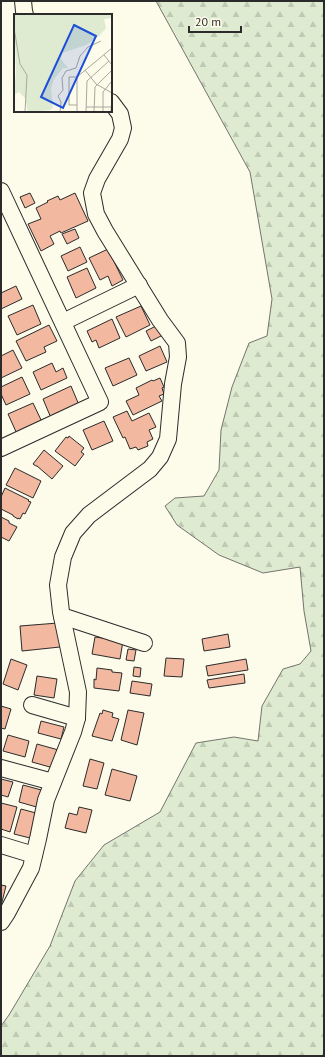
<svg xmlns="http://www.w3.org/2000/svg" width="325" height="1057" viewBox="0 0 325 1057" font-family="'PT Sans',sans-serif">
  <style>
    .forest { fill: url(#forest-firs); stroke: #74746e }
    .building { fill: #f2b8a0; stroke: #2b2b2b }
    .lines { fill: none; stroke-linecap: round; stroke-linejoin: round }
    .minor-casing { stroke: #2b2b2b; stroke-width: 18 }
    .minor { stroke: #fdfbea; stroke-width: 16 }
    .inset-road { fill: none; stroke: #a9a89e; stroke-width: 1 }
    .view { fill: #1d4ed8; fill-opacity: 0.15; stroke: #1d4ed8; stroke-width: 2 }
    .inset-edge { fill: none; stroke: #2b2b2b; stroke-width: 2 }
  </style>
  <defs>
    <pattern id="forest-firs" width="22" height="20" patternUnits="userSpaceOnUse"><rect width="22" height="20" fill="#deebd1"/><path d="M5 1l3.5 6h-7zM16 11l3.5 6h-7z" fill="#bfcab4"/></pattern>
  </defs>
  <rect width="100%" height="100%" fill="#fdfbea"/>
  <!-- forest -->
  <polygon class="forest" points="156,1 324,1 324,1056 1,1056 1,1026 9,1015 50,946 75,881 104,845 160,812 196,743 234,737 258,741 262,706 283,669 300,664 311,651 304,611 300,567 263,573 219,555 177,525 165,506 175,498 204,496 219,470 221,430 232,387 249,343 267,336 272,299 250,172"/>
  <!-- building -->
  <g class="building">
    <polygon points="30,193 35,203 25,208 20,197"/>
    <polygon points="75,193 88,221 61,233 60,231 50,236 54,244 41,251 28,224 41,219 36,208 48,202 47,201 58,196 60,200"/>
    <polygon points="75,229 79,238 67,244 62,234"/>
    <polygon points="80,247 87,262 68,271 61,256"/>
    <polygon points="108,249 123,280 112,286 108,276 100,280 89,258"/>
    <polygon points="87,268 96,288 76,298 67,277"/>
    <polygon points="16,286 22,299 1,309 1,293"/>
    <polygon points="33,305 41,324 17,335 8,316"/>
    <polygon points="141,306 150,325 126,337 116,317"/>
    <polygon points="112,319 120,338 99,348 96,340 92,342 87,331"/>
    <polygon points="49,325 57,341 44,347 46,352 26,361 16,341"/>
    <polygon points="158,325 163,335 151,341 146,331"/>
    <polygon points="160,346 167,362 146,371 139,356"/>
    <polygon points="13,350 22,368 1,378 1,356"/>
    <polygon points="129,358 137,375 113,386 105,368"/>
    <polygon points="52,363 56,372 63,368 67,378 41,390 33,372"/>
    <polygon points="22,377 30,394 6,405 1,394 1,387"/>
    <polygon points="160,378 164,387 162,388 164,394 159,396 162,401 133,415 126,401 139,395 136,388 152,380 153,381"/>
    <polygon points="71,386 79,405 51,418 43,399"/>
    <polygon points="33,403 42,422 17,434 8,414"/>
    <polygon points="127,411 132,421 149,413 156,427 149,430 153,439 147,442 148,446 138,450 136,447 130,449 125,437 123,438 113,417"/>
    <polygon points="104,421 113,441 92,450 83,430"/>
    <polygon points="69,436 84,448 81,452 84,454 75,466 55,451 66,437 68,438"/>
    <polygon points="44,450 63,466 52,479 37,466 36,466 33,464"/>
    <polygon points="15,468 41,481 33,498 6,485"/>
    <polygon points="5,488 29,500 28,501 31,502 25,514 23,513 20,519 18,518 18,519 13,516 13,515 1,509 1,497"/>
    <polygon points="1,517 9,521 9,523 17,527 9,541 1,537"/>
    <polygon points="58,623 60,647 22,651 20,626"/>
    <polygon points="228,634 230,647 204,651 202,639"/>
    <polygon points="95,637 123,641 120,659 92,654"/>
    <polygon points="128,649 136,650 134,661 126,660"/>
    <polygon points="166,658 184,659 182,677 164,676"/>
    <polygon points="11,659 27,665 18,690 3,684"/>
    <polygon points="246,659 248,670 208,676 206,666"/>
    <polygon points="134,667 141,668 140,677 133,676"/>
    <polygon points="97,668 112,670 112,672 122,673 119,691 94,688 94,679 96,680"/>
    <polygon points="244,674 245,683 209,688 207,680"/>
    <polygon points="37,676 57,679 54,698 34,695"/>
    <polygon points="132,681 152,684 150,696 130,693"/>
    <polygon points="1,706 11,709 5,729 1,728"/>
    <polygon points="103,710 113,713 112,717 119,719 112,741 92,736 100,713 102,714"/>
    <polygon points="128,710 144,713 137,745 121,740"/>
    <polygon points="41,721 64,727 61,739 38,733"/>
    <polygon points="8,735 29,741 25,757 3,751"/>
    <polygon points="37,744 62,751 57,769 32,762"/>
    <polygon points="90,759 104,763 97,789 83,786"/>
    <polygon points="112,769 137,776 130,801 105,795"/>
    <polygon points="1,779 13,782 8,797 1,795"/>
    <polygon points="23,785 45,791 40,808 19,802"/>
    <polygon points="1,803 17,807 10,832 1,829"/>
    <polygon points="79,807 92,810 86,833 65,828 69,813 77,815"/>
    <polygon points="21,809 36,813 30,838 14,834"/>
    <polygon points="1,885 6,886 1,906"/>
  </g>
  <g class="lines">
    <defs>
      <g id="minor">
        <polyline points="23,1 24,11 25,15"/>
        <polyline points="1,191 100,402 1,448"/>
        <polyline points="63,322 139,285"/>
        <polyline points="62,616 144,643"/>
        <polyline points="32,705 77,718"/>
        <polyline points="1,768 53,782"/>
        <polyline points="1,845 34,855"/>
        <polyline points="1,922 7,913 31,868 38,839 46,800 73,732 77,718 78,692 61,612 58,585 63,557 73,533 89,515 150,469 160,457 168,439 173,384 178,357 177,343 160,320 105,231 96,214 92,193 97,179 120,139 123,128 120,114 111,102"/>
      </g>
    </defs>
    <!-- minor casing -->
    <use href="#minor" class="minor-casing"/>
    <!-- minor -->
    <use href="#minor" class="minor"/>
  </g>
  <!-- overview -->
  <g transform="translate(14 14)">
    <rect width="98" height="98" fill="#fdfbea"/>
    <path d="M0 0H98V4L90 5 92 14 86 21 72 31 48 39 47 45 54 54H49L40 65 37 74 39 94 36 96 14 98 11 84 5 78 0 81 2 58Z" fill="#deebd1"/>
    <path class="inset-road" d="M0 14 6 50 13 61 11 98M90 41 98 51M71 56 82 70 98 79M63 91H55V63H63L98 34M72 93H98M46 98 47 88 44 82 49 76 48 64 52 57 62 54 66 42 74 33 87 27M63 98V63M72 98 73 67 95 47M80 98 81 73 98 56M89 98V78L98 67M97 98 98 81"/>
    <path class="view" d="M60 11 82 22 49 94 27 83Z"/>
    <rect width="98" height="98" class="inset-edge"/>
  </g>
  <!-- border -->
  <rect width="325" height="1057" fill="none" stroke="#2b2b2b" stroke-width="4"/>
  <!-- scale -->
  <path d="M189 26v6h52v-6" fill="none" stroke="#2b2b2b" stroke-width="2"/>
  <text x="195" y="26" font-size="12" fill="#2b2b2b" stroke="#fdfbea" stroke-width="3" paint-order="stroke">20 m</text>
</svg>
